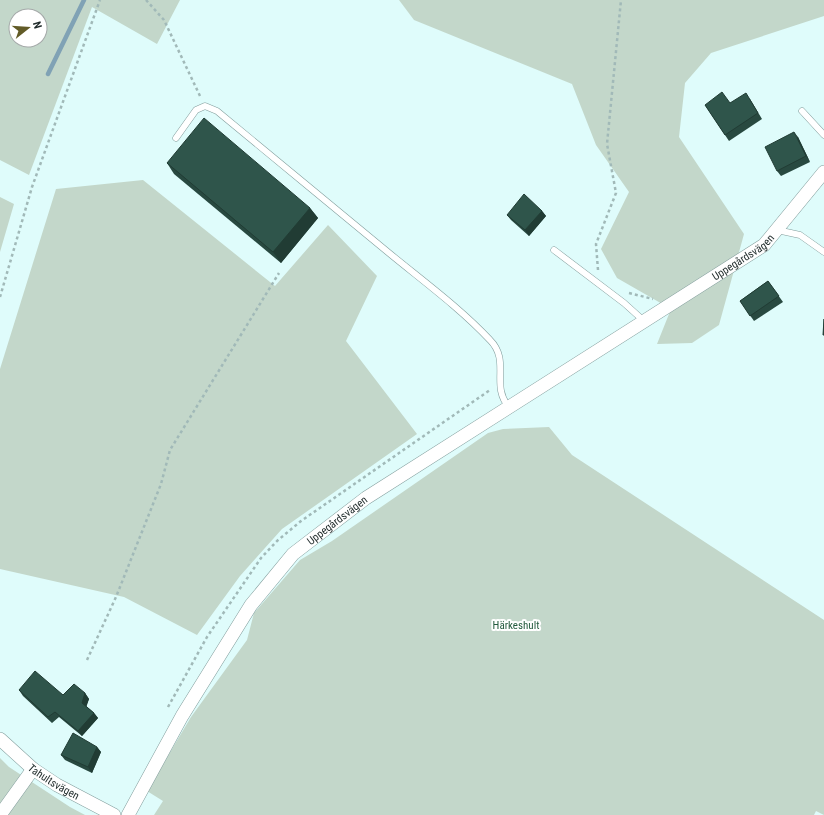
<svg xmlns="http://www.w3.org/2000/svg" width="824" height="815" viewBox="0 0 824 815" font-family="'Roboto Condensed',sans-serif">
  <style>
    .green { fill: #c3d7ca; fill-rule: evenodd }
    .lines { fill: none; stroke-linecap: round; stroke-linejoin: round }
    .stream { stroke: #80a2b5; stroke-width: 4.5 }
    .lane-casing { stroke: #829d9c; stroke-width: 7 }
    .street-casing { stroke: #829d9c; stroke-width: 14 }
    .path { stroke: #a1b9b8; stroke-width: 2.5; stroke-dasharray: 3 3; stroke-linecap: butt }
    .lane { stroke: #fff; stroke-width: 6 }
    .street { stroke: #fff; stroke-width: 13 }
    .wall { fill: #284940 }
    .shaded-wall { fill: #213c34 }
    .building { fill: #2f554b; stroke: #213c34 }
    .labels { text-anchor: middle; dominant-baseline: central; stroke-width: 4; stroke-linejoin: round; paint-order: stroke }
    .street-label { font-size: 11px; fill: #1e2929; stroke: #fff }
    .park-label { font-size: 11px; fill: #235a3d; stroke: #fff }
  </style>
  <rect width="100%" height="100%" fill="#dffcfb"/>
  <!-- green -->
  <g class="green">
    <path d="M0 0H180L157 44 92 7 29 175 0 160ZM16 16H40V40H16Z"/>
    <polygon points="399,0 824,0 824,16 711,53 685,83 679,137 744,234 719,325 692,343 657,344 671,309 617,278 601,249 629,192 596,145 572,84 414,20"/>
    <polygon points="143,180 275,286 328,225 377,276 346,341 417,434 282,529 240,576 197,635 124,597 0,569 0,369 56,189"/>
    <polygon points="0,197 14,204 0,252"/>
    <polygon points="549,427 572,455 824,620 824,815 816,811 814,815 154,815 163,801 147,791 191,717 247,640 254,613 300,560 332,541 488,433 503,429"/>
    <polygon points="0,758 9,767 70,807 85,815 0,815"/>
  </g>
  <g class="lines">
    <!-- stream -->
    <polyline class="stream" points="48,74 84,0"/>
    <defs>
      <g id="lane">
        <polyline points="802,111 824,135"/>
        <path d="M176 138 196 110 205 106 217 111C274 158 332 206 389 253 423 281 460 308 490 340 511 361 490 386 509 407"/>
        <polyline points="777,230 800,235 824,252"/>
        <polyline points="554,250 624,303 644,321"/>
      </g>
      <g id="street">
        <path id="s1" d="M0 739 33 769 57 785 114 815"/>
        <polyline points="0,815 33,769"/>
        <path id="s2" d="M128 815 182 716 251 605 293 554 366 498 764 245 824 172"/>
      </g>
    </defs>
    <!-- lane casing -->
    <use href="#lane" class="lane-casing"/>
    <!-- street casing -->
    <use href="#street" class="street-casing"/>
    <!-- path -->
    <g class="path">
      <polyline points="146,0 164,20 200,96"/>
      <polyline points="598,270 596,244 616,193 607,144 621,0"/>
      <polyline points="629,293 653,299"/>
      <polyline points="0,297 32,187 100,0"/>
      <polyline points="87,660 116,597 161,484 170,450 279,273"/>
      <polyline points="168,707 207,637 261,558 277,541 301,521 490,390"/>
    </g>
    <!-- lane -->
    <use href="#lane" class="lane"/>
    <!-- street -->
    <use href="#street" class="street"/>
  </g>
  <!-- wall -->
  <g class="wall">
    <polygon points="750,99 762,119 729,141 705,105 730,103"/>
    <polygon points="798,137 810,162 781,176 777,171"/>
    <polygon points="167,163 310,208 318,218 281,263 174,174"/>
    <polygon points="542,211 546,216 529,236 511,220 507,215"/>
    <polygon points="768,281 783,302 754,321 740,301"/>
    <polygon points="19,690 63,695 85,693 89,699 86,706 94,713 98,718 82,736 59,717 52,723 23,696"/>
    <polygon points="97,747 101,752 92,773 65,760 61,755"/>
  </g>
  <!-- shaded-wall -->
  <g class="shaded-wall">
    <polygon points="794,132 798,137 810,162 806,156"/>
    <polygon points="310,208 318,218 281,263 273,252"/>
    <polygon points="542,211 546,216 529,236 525,230"/>
    <polygon points="85,693 89,699 86,708 82,703"/>
    <polygon points="94,713 98,718 82,736 78,731"/>
    <polygon points="97,747 101,752 92,773 88,767"/>
  </g>
  <!-- building -->
  <g class="building">
    <polygon points="722,92 730,103 746,93 758,113 725,135 705,105"/>
    <polygon points="204,118 310,208 273,252 167,163"/>
    <polygon points="794,132 806,156 777,171 765,147"/>
    <polygon points="524,194 542,211 525,230 507,215"/>
    <polygon points="768,281 779,296 750,316 740,301"/>
    <polygon points="824,319 824,335 823,335"/>
    <polygon points="35,671 63,695 74,684 85,693 82,703 94,713 78,731 55,712 48,717 19,690"/>
    <polygon points="73,733 97,747 88,767 61,755"/>
  </g>
  <g class="labels">
    <!-- street labels -->
    <g class="street-label">
      <text stroke="none"><textPath href="#s2" startOffset="849">Uppegårdsvägen</textPath></text>
      <text stroke="none"><textPath href="#s2" startOffset="365">Uppegårdsvägen</textPath></text>
      <text stroke="none"><textPath href="#s1" startOffset="69">Tahultsvägen</textPath></text>
    </g>
    <!-- park labels -->
    <g class="park-label">
      <text x="516" y="625">Härkeshult</text>
    </g>
  </g>
  <!-- north arrow -->
  <g transform="translate(28 28) rotate(73)"><circle r="19" fill="#ffffff" stroke="#a5a9a9"/>
  <path d="M0-3L7 15L0 10L-7 15Z" fill="#625b27"/>
  <text y="-6" font-size="11" font-weight="bold" text-anchor="middle" fill="#1e2929">N</text>
  </g>
</svg>
